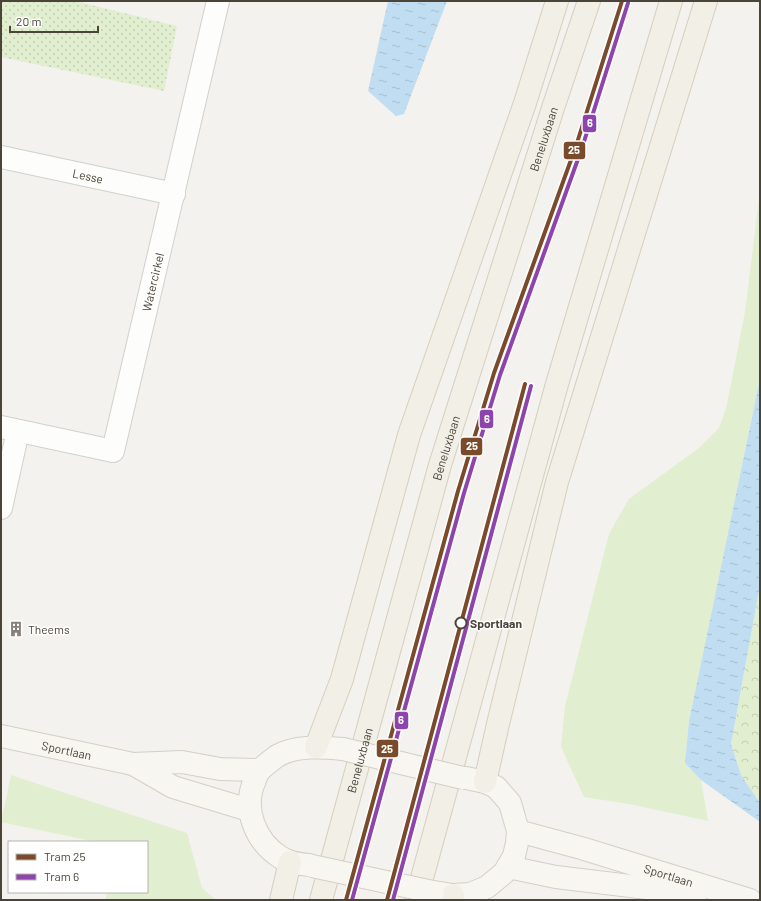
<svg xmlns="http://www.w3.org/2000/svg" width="761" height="901" viewBox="0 0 761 901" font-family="Barlow,sans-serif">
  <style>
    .grass { fill: #e1eecf }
    .forest { fill: url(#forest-crowns) }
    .park { fill: url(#park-dots) }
    .water { fill: url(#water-ripples) }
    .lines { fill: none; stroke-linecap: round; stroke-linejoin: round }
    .street-casing { stroke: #d2d0cb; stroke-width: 24 }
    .secondary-casing { stroke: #d3cfc5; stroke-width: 24 }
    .primary-casing { stroke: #d6cebb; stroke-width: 24 }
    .street { stroke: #fdfdfc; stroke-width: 22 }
    .secondary { stroke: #f7f6f1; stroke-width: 22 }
    .primary { stroke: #f2efe6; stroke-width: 22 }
    .secondary-bridge-casing { stroke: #d3cfc5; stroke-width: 24; stroke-linecap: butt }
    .secondary-bridge { stroke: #f7f6f1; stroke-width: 22 }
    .tram-1-casing { stroke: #fff; stroke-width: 7 }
    .tram-2-casing { stroke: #fff; stroke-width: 7 }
    .tram-1 { stroke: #7a4b2a; stroke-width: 4 }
    .tram-2 { stroke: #8e44ad; stroke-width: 4 }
    .stop-dot { fill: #fff; stroke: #4b4439; stroke-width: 2 }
    .labels { text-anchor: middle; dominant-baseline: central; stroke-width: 3; stroke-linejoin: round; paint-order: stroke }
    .street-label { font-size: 12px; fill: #4b4439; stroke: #fff }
    .stop-label { font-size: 12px; font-weight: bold; fill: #4b4439; stroke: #fff; text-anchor: start }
    .poi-label { font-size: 12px; fill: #4b4439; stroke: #fff; text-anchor: start }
    .line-badge { stroke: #fff; stroke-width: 1.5 }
    .badge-label { font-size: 11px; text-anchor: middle; font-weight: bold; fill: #fff }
  </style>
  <defs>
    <pattern id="forest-crowns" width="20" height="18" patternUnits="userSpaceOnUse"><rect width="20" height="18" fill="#e1eecf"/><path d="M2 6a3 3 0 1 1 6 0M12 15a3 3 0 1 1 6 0" fill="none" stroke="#c3cdb2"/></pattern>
    <pattern id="park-dots" width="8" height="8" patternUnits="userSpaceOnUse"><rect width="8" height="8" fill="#e1eecf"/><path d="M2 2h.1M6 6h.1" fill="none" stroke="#c3cdb2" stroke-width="1.8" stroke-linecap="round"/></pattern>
    <pattern id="water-ripples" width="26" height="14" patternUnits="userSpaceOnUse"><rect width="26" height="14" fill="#c0ddf1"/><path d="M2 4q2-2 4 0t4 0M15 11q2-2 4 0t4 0" fill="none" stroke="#a6bfcf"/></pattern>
  </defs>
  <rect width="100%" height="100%" fill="#f4f2ee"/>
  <!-- grass -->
  <g class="grass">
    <polygon points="760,191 760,379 689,721 685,763 701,780 708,821 629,804 584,797 561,747 565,706 609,534 629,499 699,448 719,428 726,409 745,312"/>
    <polygon points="11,775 187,833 202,888 216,900 105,900 108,892 147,892 147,842 96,842 1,822"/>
  </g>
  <!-- forest -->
  <polygon class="forest" points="760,585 760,803 741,775 731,744"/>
  <!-- park -->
  <polygon class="park" points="1,1 75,1 177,26 164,91 1,57"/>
  <!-- water -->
  <g class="water">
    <polygon points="388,1 447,1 404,114 396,116 368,91"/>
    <polygon points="760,379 760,585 731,744 741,775 760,803 760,822 701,780 685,763 689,721"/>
  </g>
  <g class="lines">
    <defs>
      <g id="street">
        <path id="s1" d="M1 157 174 194"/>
        <path id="s2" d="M1 427 113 451 218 1"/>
        <polyline points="1,508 18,431"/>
      </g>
      <g id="secondary">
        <path id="s3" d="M1 736 133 764 182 762 220 769 260 770"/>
        <polyline points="133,764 173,787 249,810"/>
        <path id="s4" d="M518 831 581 848 750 900"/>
        <path d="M309 865C299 864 289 863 280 857 255 841 242 808 255 780 256 777 258 772 260 770 265 765 272 760 277 756 296 745 322 747 343 749"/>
        <polyline points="508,867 556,877 696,894"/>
        <polyline points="434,892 453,895 470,894 487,887 504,873 514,856 517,843 518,831 510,803 496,787 485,782 466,778"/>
      </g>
      <g id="primary">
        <polyline points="316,747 342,679 409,435 525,103 557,1"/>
        <polyline points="485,782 498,724 557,482 706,1"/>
        <polyline points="281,900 290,862"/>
        <path id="s5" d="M321 900 440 465 553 108 589 1"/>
        <polyline points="416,900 557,384 671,1"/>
        <polyline points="452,900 453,895"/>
      </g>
    </defs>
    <!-- street casing -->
    <use href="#street" class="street-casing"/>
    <!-- secondary casing -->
    <use href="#secondary" class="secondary-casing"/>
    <!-- primary casing -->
    <use href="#primary" class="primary-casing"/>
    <!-- street -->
    <use href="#street" class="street"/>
    <!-- secondary -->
    <use href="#secondary" class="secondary"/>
    <!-- primary -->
    <use href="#primary" class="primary"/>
    <defs>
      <g id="secondary-bridge">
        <polyline points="343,749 463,778"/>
        <polyline points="312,866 433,892"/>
      </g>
    </defs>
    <!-- secondary-bridge casing -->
    <use href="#secondary-bridge" class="secondary-bridge-casing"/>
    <!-- secondary-bridge -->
    <use href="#secondary-bridge" class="secondary-bridge"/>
    <defs>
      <g id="tram-1">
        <polyline points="346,900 458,491 494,373 576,146 622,1"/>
        <polyline points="387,900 525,384"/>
      </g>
      <g id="tram-2">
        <polyline points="352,900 464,493 500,375 582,148 628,3"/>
        <polyline points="393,900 531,386"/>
      </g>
    </defs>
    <!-- tram-1 casing -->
    <use href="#tram-1" class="tram-1-casing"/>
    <!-- tram-2 casing -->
    <use href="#tram-2" class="tram-2-casing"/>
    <!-- tram-1 -->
    <use href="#tram-1" class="tram-1"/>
    <!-- tram-2 -->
    <use href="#tram-2" class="tram-2"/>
  </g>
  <!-- icons -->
  <defs>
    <symbol id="building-bare" viewBox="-9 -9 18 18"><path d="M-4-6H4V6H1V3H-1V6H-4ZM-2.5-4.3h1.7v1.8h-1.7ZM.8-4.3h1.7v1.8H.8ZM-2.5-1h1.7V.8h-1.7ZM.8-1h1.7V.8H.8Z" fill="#868178" stroke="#fff" stroke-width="2.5" paint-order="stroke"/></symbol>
  </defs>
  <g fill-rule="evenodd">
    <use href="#building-bare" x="5" y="618" width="22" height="22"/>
  </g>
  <!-- markers -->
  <circle class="stop-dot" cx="461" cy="623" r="5.5"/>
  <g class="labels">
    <!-- street labels -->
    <g class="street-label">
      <text stroke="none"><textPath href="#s5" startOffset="793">Beneluxbaan</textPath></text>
      <text stroke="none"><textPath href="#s1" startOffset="89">Lesse</textPath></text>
      <text stroke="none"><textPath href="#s2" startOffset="288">Watercirkel</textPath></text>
      <text stroke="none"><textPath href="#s5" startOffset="469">Beneluxbaan</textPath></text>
      <text stroke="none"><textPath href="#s3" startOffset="67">Sportlaan</textPath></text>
      <text stroke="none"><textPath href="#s5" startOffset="145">Beneluxbaan</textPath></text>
      <text stroke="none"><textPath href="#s4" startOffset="157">Sportlaan</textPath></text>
    </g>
    <!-- stop labels -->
    <g class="stop-label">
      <text x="470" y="623">Sportlaan</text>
    </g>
    <!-- poi labels -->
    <g class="poi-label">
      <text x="28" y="629">Theems</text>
    </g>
  </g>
  <g class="line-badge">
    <rect x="582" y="114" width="15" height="19" rx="4" fill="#8e44ad"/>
    <rect x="563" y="141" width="23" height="19" rx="4" fill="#7a4b2a"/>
    <rect x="479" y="409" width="15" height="20" rx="4" fill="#8e44ad"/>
    <rect x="460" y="437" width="23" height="19" rx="4" fill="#7a4b2a"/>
    <rect x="394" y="711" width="15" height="19" rx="4" fill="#8e44ad"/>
    <rect x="376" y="739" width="23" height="19" rx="4" fill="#7a4b2a"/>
  </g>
  <g class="badge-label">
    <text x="590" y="127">6</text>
    <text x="574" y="154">25</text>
    <text x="487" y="423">6</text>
    <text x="472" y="450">25</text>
    <text x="401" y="724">6</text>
    <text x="387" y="753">25</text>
  </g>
  <!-- border -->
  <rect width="761" height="901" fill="none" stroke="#4b4439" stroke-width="4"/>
  <!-- legend -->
  <rect x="8" y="841" width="140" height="52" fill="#ffffff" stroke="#b7b4b0"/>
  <rect x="16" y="854" width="20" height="6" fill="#7a4b2a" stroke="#b7b4b0"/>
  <text x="44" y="861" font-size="12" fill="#4b4439">Tram 25</text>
  <rect x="16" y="874" width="20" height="6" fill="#8e44ad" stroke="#b7b4b0"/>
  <text x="44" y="881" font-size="12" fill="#4b4439">Tram 6</text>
  <!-- scale -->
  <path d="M10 26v6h88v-6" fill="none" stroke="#4b4439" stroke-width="2"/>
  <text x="16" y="26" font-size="12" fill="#4b4439" stroke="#ffffff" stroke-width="3" paint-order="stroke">20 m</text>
</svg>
